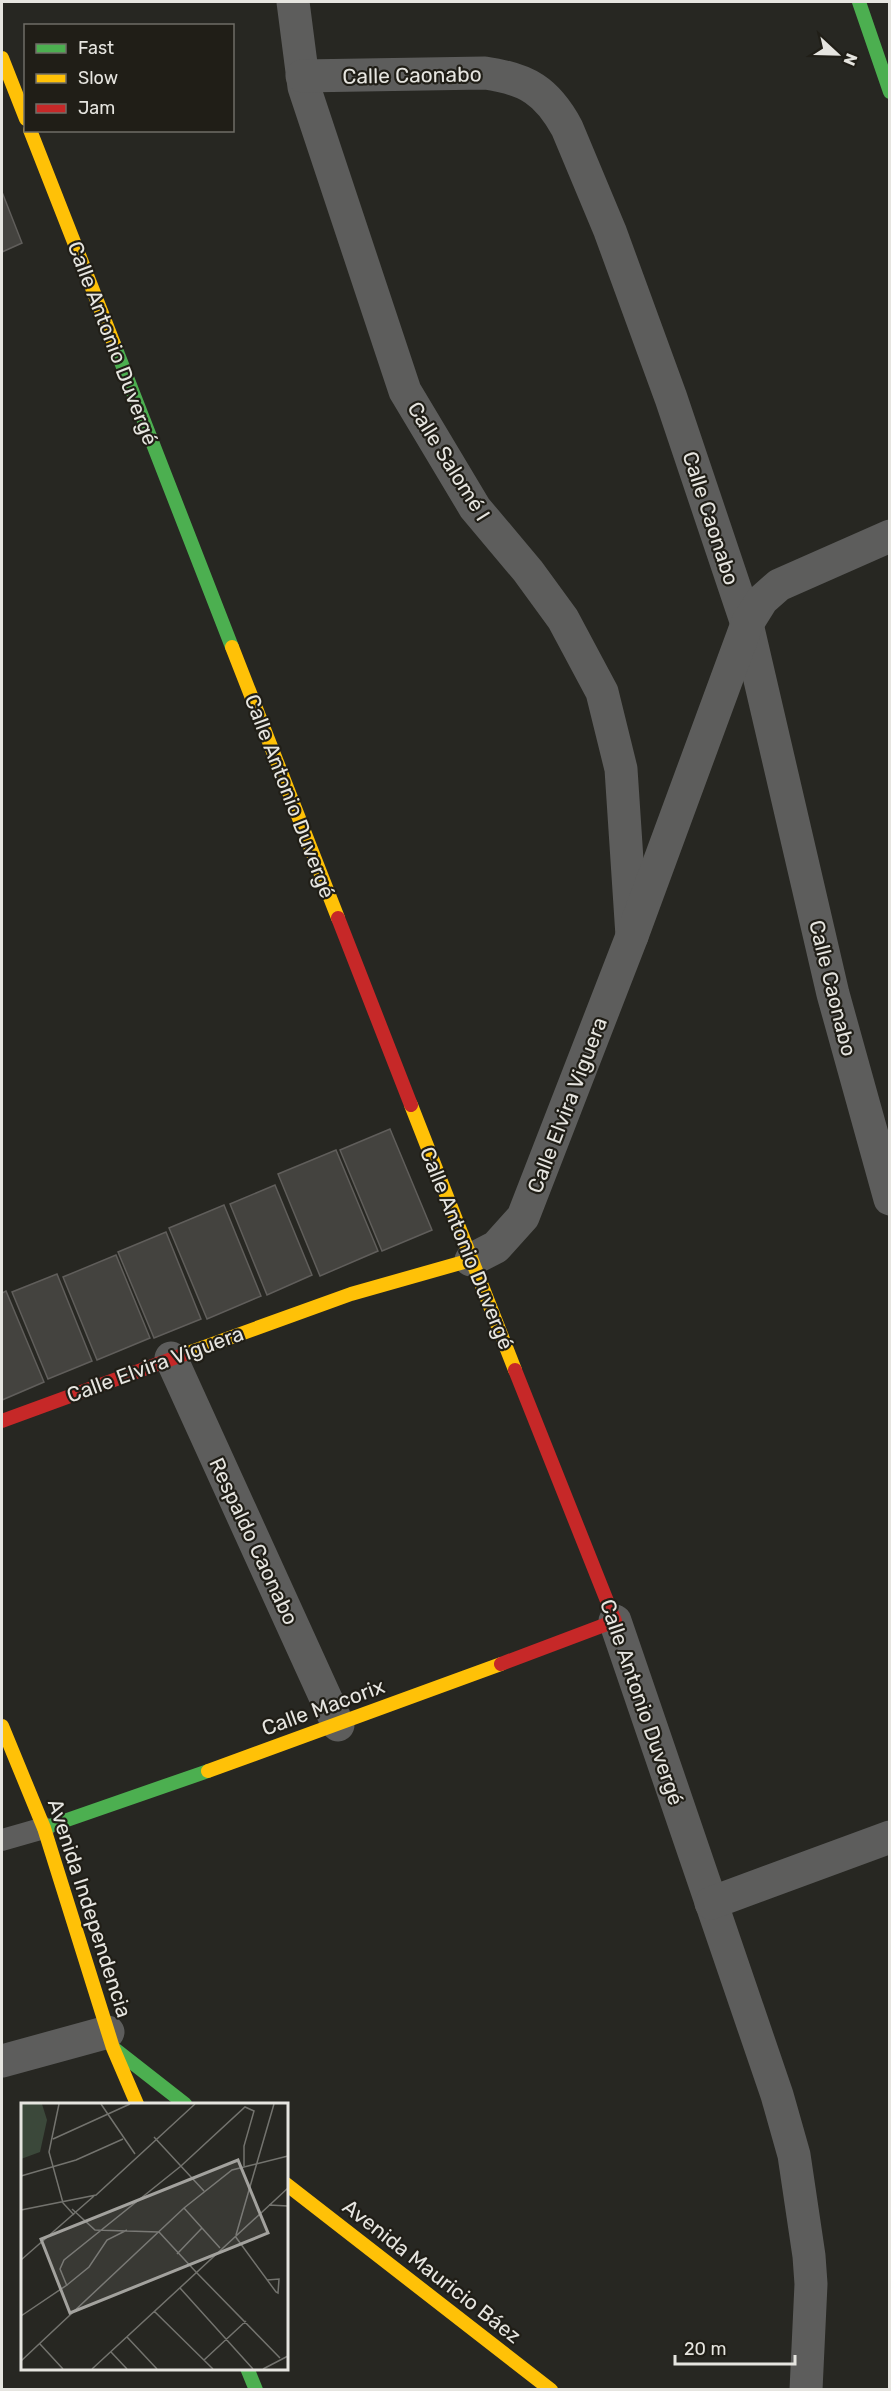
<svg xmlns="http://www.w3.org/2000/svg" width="891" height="2391" viewBox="0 0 891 2391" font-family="Rubik,sans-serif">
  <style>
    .building { fill: #44433f; stroke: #605e5b; stroke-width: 1.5 }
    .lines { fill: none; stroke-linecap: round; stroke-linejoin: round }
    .lane { stroke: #5d5d5c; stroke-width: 22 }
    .street { stroke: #5d5d5c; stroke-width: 33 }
    .fast { stroke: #4caf50; stroke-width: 14 }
    .slow { stroke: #ffc107; stroke-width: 14 }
    .jam { stroke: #c62828; stroke-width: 14 }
    .labels { text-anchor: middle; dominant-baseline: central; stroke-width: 4.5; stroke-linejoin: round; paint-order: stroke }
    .street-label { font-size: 21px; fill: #e6e5e0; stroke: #201e17 }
    .inset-road { fill: none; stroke: #73736e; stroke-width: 1.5 }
    .view { fill: #a3a29e; fill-opacity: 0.15; stroke: #a3a29e; stroke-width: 3 }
    .inset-edge { fill: none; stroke: #e6e5e0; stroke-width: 3 }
  </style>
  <rect width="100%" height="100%" fill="#272722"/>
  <!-- building -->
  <g class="building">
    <polygon points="2,192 22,243 2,252"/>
    <polygon points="390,1129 432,1230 382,1251 340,1150"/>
    <polygon points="336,1150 378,1251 320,1276 278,1174"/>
    <polygon points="275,1185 312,1275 267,1295 230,1204"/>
    <polygon points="224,1205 261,1296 207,1319 169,1228"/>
    <polygon points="166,1232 201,1319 154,1338 118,1252"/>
    <polygon points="116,1255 150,1338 97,1360 63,1277"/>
    <polygon points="57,1274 92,1361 48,1379 12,1292"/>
    <polygon points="6,1291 44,1382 2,1400 2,1293"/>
  </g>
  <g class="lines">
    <!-- lane -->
    <polyline class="lane" points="2,1840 44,1828"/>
    <!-- street -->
    <g class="street">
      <polyline points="293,2 304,87 405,391 475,508 528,571 563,619 602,692 621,769 632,936"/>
      <path d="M302 76 485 73C527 79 547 91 567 128L610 231 671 398 747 624 833 994 890 1199"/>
      <polyline points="471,1260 496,1247 523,1217 632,936 747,624 762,600 779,585 890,536"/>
      <polyline points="171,1358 338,1725"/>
      <polyline points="615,1621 777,2095 794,2155 809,2256 811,2284 806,2390"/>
      <polyline points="711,1903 890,1837"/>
      <polyline points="2,2061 108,2032"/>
    </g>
    <!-- fast -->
    <g class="fast">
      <polyline points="859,2 890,92"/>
      <polyline points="114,344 232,647"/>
      <polyline points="44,1828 208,1771"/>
      <polyline points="116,2050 185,2104"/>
      <polyline points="247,2368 256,2390"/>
    </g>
    <!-- slow -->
    <g class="slow">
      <polyline points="2,58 26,119"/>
      <polyline points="30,130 114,344"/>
      <polyline points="232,647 338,918"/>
      <polyline points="411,1105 515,1370"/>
      <polyline points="185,1354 351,1294 471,1260"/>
      <polyline points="2,1726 44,1828 113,2048 137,2104"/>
      <polyline points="208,1771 501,1664"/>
      <polyline points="286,2184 551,2390"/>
    </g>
    <!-- jam -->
    <g class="jam">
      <polyline points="338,918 411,1105"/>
      <polyline points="2,1421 185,1354"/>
      <polyline points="501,1664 615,1621 515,1370"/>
    </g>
  </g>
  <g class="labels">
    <!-- street labels -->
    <g class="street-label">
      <text transform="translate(412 75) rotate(-1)">Calle Caonabo</text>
      <text transform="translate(113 343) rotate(69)">Calle Antonio Duvergé</text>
      <text transform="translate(449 461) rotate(58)">Calle Salomé I</text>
      <text transform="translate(711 518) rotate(72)">Calle Caonabo</text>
      <text transform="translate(290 796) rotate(69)">Calle Antonio Duvergé</text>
      <text transform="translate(833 988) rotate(76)">Calle Caonabo</text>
      <text transform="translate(567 1105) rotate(-69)">Calle Elvira Viguera</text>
      <text transform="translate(467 1248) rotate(68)">Calle Antonio Duvergé</text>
      <text transform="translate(155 1364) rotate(-20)">Calle Elvira Viguera</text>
      <text transform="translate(254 1541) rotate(65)">Respaldo Caonabo</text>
      <text transform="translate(642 1702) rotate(71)">Calle Antonio Duvergé</text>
      <text transform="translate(323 1707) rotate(-20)">Calle Macorix</text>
      <text transform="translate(90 1908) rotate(72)">Avenida Independencia</text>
      <text transform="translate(432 2271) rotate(38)">Avenida Mauricio Báez</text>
    </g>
  </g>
  <!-- overview -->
  <g transform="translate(21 2103)">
    <rect width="267" height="267" fill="#272722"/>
    <path d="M0 1H21L26 17 19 49 0 56Z" fill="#3b483a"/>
    <path class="inset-road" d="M38 1 28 49 42 100 53 112M80 1 114 51M133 34 183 88M32 36 109 1M0 73 55 57 102 36M248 102 267 103M163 105 211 67 267 53M51 106 74 127 138 129M0 107 75 92 174 1M138 129 175 169M215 132 253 1M214 133 255 189 257 190 258 176 246 177M156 151 181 125M0 157 73 93M175 169 259 255M46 183 39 166 43 157 160 63 224 4 233 8 223 43V63M159 185 232 266M133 208 192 266M0 213 46 182 68 164 86 137 106 127M106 234 136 266M19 241 42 266M90 249 106 266M183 257 225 218M0 258 163 105 199 145M71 266 267 85M242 266 267 253"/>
    <path class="view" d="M217 57 247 130 49 210 20 136Z"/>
    <rect width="267" height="267" class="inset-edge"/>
  </g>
  <!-- border -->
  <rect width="891" height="2391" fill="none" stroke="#e6e5e0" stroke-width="6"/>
  <!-- legend -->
  <rect x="24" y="24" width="210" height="108" fill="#201e17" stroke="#6f6e67" stroke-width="1.5"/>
  <rect x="36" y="44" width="30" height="9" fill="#4caf50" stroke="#6f6e67" stroke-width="1.5"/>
  <text x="78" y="54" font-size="18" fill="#e6e5e0">Fast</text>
  <rect x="36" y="74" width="30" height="9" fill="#ffc107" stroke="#6f6e67" stroke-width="1.5"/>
  <text x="78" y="84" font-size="18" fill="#e6e5e0">Slow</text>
  <rect x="36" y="104" width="30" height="9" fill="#c62828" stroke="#6f6e67" stroke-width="1.5"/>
  <text x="78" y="114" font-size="18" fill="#e6e5e0">Jam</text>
  <!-- north arrow -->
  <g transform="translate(837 54) rotate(112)" stroke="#201e17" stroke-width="4.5" paint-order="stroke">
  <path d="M0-4.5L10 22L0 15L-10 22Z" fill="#e6e5e0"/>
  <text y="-9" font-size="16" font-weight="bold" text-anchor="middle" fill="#e6e5e0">N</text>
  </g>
  <!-- scale -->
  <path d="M675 2355v9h120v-9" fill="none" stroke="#e6e5e0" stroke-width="3"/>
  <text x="684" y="2355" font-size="18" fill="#e6e5e0" stroke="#201e17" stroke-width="4.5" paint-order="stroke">20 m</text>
</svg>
